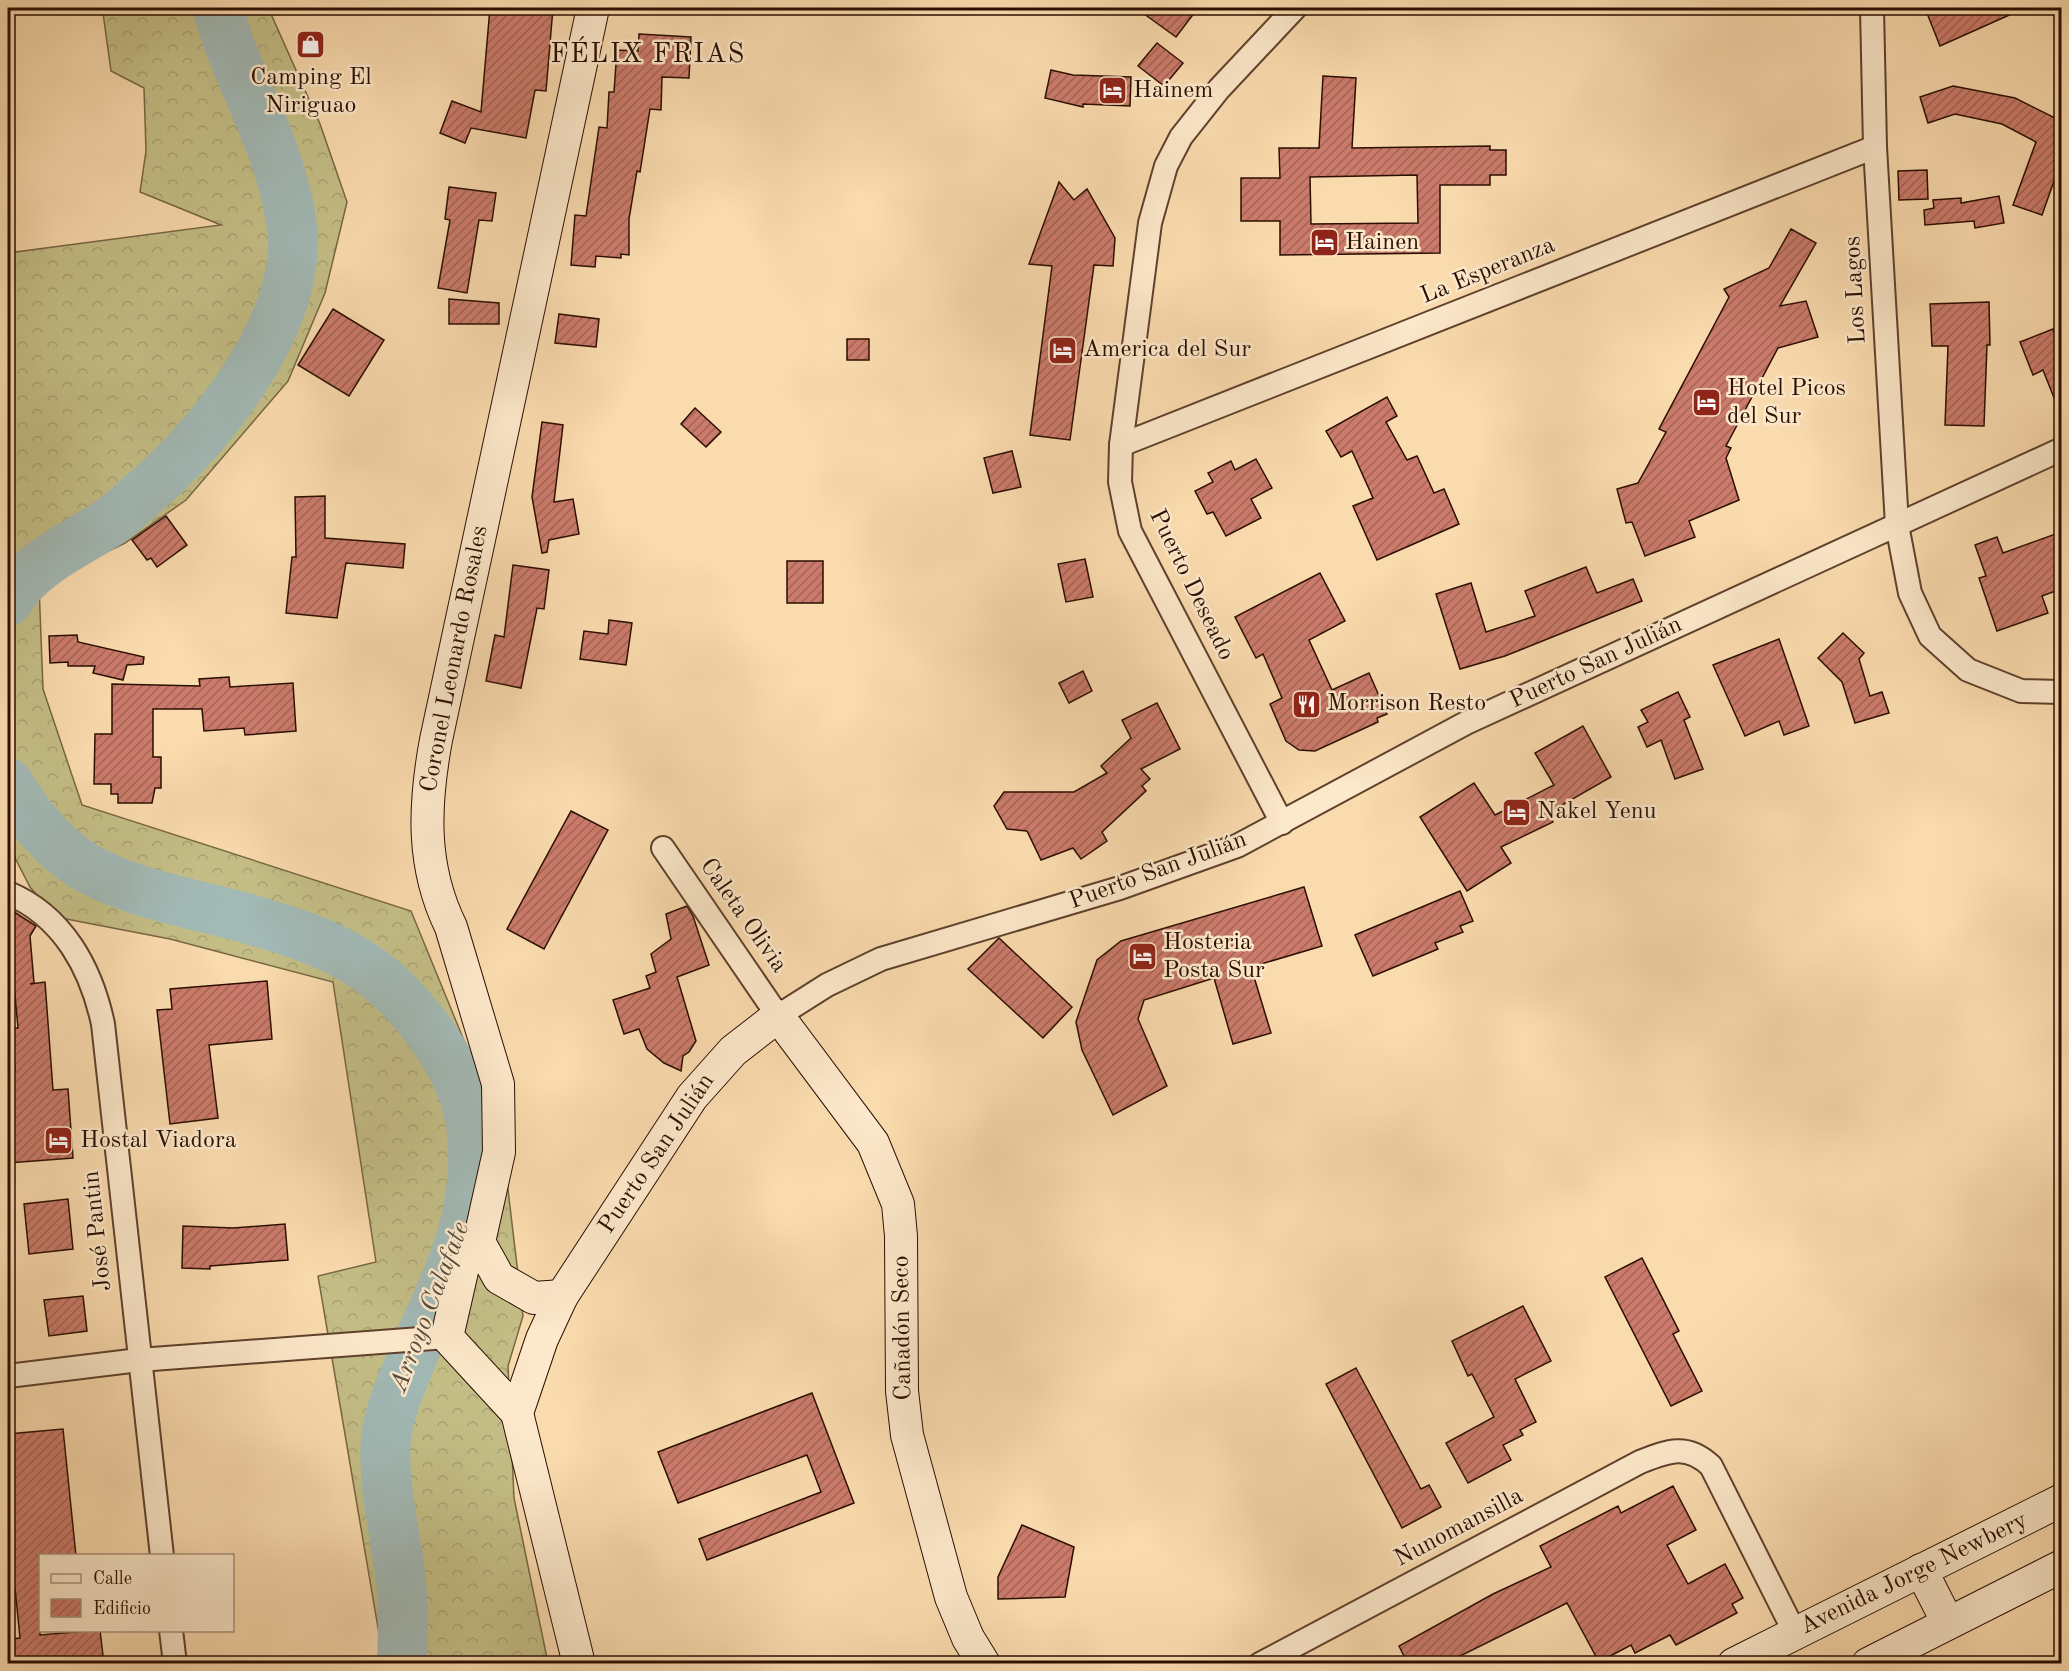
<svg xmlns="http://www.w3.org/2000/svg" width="2069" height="1671" viewBox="0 0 2069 1671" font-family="'Old Standard TT',serif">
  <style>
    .forest { fill: url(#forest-crowns); stroke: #786643; stroke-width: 1.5 }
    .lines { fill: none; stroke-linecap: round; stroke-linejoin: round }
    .river { stroke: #a2b9b5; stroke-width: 50 }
    .building { fill: url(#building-hatch); stroke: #2b0e00; stroke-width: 1.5; fill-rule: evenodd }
    .street-casing { stroke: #5f412c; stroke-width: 26 }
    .secondary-casing { stroke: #2b0e00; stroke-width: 34 }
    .street { stroke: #fce8ca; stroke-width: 22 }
    .secondary { stroke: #fce8ca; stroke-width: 32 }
    .labels { text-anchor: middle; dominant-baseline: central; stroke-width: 5; stroke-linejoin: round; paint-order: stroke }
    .poi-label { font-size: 24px; fill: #2b0e00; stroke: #fce8ca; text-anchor: start }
    .street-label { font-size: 24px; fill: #2b0e00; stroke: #fce8ca }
    .water-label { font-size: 26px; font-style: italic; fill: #554a3f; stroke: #fce8ca }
    .quarter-label { font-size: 27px; letter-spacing: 1.5px; fill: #2b0e00; stroke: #fce8ca }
  </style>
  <defs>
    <pattern id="forest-crowns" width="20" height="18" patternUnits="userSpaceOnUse" patternTransform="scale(1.5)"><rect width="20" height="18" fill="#c4be86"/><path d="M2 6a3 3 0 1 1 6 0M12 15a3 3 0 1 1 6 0" fill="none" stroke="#a9a272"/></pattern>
    <pattern id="building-hatch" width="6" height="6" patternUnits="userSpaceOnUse" patternTransform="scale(1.5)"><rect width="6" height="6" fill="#cb7b6b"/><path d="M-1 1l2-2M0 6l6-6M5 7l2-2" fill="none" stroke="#a56356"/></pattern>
  </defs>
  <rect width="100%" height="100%" fill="#fadbae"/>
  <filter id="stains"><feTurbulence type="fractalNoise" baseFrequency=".00333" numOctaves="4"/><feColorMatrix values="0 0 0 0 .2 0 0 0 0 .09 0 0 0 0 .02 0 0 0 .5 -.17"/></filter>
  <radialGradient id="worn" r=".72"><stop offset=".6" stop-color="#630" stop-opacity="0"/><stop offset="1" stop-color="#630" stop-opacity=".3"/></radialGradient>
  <!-- forest -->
  <polygon class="forest" points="108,8 275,8 271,14 320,124 347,202 325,293 288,381 186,500 125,543 39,585 43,689 82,805 411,911 501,1131 523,1316 508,1366 514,1498 548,1663 384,1663 318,1276 376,1262 333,982 170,939 56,917 30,887 8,844 8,253 221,225 140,192 146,151 144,88 111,71 103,13"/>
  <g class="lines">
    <!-- river -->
    <g class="river">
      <path d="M8 601C28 565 76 544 110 522 120 515 129 506 138 498 204 443 289 340 293 249 294 224 287 197 280 173 264 117 232 65 218 8"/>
      <path d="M8 783C25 812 48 841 76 861 117 890 193 904 242 917 280 928 322 940 356 961 405 991 460 1061 470 1119 476 1152 473 1191 465 1223 453 1274 426 1322 407 1370 398 1391 389 1414 386 1437 382 1486 396 1534 401 1582 404 1609 403 1636 402 1664"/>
    </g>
  </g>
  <!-- building -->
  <g class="building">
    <polygon points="490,8 553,8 546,91 535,90 526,138 471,128 465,143 440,133 452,101 481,112"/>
    <polygon points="1136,8 1198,8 1176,37"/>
    <polygon points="1925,8 2025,8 1940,46"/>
    <polygon points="639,34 691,37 689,78 662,77 661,110 650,109 640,172 637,171 629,219 629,255 621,254 621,258 596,256 595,267 571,265 575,215 586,216 599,127 607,128 609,92 614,92 617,50 638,51"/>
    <polygon points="1157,43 1183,63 1164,86 1138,66"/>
    <polygon points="1051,70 1073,75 1131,77 1130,106 1083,104 1083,107 1045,98"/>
    <path d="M1323 76 1356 78 1352 148 1490 146V150H1506V175H1490V185H1440V253L1280 255V221H1241V178H1280L1279 148H1319ZM1417 175 1418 223 1311 224 1310 177Z"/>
    <polygon points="1953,86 2015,98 2061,121 2061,161 2042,215 2013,205 2036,142 2002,124 1955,114 1928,123 1920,97"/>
    <polygon points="1927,170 1928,199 1899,200 1898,171"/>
    <polygon points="1059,182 1074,200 1087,189 1115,238 1113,266 1094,265 1070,440 1030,435 1052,266 1029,264"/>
    <polygon points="449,187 496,193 492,221 479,220 467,293 438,288 450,220 445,219"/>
    <polygon points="1999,196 2004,223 1975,228 1974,221 1925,225 1924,210 1934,208 1933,200 1961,198 1961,203"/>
    <polygon points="1791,229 1816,243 1780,306 1806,301 1818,337 1778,348 1726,446 1731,448 1726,458 1739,500 1689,521 1695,537 1645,556 1632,522 1626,523 1617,489 1638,483 1666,432 1659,429 1729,297 1724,289 1769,268"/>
    <polygon points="449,299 499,303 499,324 449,324"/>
    <polygon points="1989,302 1990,345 1987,345 1984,426 1945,425 1948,346 1932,346 1930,304"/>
    <polygon points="333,309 384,340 349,396 298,365"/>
    <polygon points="559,314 599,319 596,347 555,343"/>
    <polygon points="2053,329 2061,350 2060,413 2043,370 2033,375 2020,342"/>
    <rect x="847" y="339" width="22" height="21"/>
    <polygon points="1387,397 1397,416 1386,422 1407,460 1417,456 1434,493 1444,489 1459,524 1377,560 1353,506 1373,498 1352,451 1341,457 1326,431"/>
    <polygon points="695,408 721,432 706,447 681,424"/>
    <polygon points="542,422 563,425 554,502 573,499 579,534 549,540 547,552 542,553 532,497"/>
    <polygon points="1012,451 1021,487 993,493 984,458"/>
    <polygon points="1256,459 1272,488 1251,499 1261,518 1226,536 1213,512 1207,514 1195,491 1213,482 1208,473 1231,461 1235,470"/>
    <polygon points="325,496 325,538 405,544 403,568 346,563 337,618 286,613 292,557 296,557 295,497"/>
    <polygon points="166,516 187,545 157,567 151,558 147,560 132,540"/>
    <polygon points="2061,532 2061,589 2042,596 2048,613 1997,631 1979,578 1986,576 1975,545 1997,537 2003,553"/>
    <polygon points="1085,559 1093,597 1066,602 1058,564"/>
    <rect x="787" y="561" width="36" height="42"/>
    <polygon points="513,565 549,570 544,609 537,608 521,688 486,681 495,635 504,637"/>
    <polygon points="1586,567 1597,593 1633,579 1642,601 1505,656 1460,669 1436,594 1471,583 1486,632 1535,616 1525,591"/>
    <polygon points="1320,573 1345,621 1309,640 1332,690 1369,673 1387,714 1377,718 1378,722 1315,751 1299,750 1286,741 1270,704 1282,698 1263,654 1256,658 1235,617"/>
    <polygon points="609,620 632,623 626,665 580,659 584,631 608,634"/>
    <polygon points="1843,633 1864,653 1859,659 1870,696 1882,692 1889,713 1855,723 1842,682 1818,658"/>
    <polygon points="77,635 78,642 144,657 143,664 127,665 123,680 93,673 95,666 68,666 68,662 50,663 49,636"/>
    <polygon points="1779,639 1809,726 1784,735 1779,721 1745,736 1713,665"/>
    <polygon points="1083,671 1092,691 1069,703 1059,683"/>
    <polygon points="229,677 230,687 293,683 296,731 245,735 244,728 204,731 202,709 153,709 153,757 161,757 161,788 155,788 152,803 118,803 118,794 111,794 111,784 94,784 95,734 112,734 112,684 200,686 199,679"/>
    <polygon points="1678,692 1690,717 1684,720 1703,769 1675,779 1661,740 1647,747 1638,727 1648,722 1641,710"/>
    <polygon points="1157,703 1180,749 1141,769 1150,779 1142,786 1146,791 1102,832 1107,841 1081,859 1073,848 1041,860 1027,831 1007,829 994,806 1004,792 1074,792 1107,773 1101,766 1131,738 1122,720"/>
    <polygon points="1583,726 1611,777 1548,813 1553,822 1501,847 1511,863 1467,891 1420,817 1474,783 1495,815 1554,785 1535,753"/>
    <polygon points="571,811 608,830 544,949 507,929"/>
    <polygon points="1304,887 1322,946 1251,967 1271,1033 1233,1044 1214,978 1144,1000 1138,1019 1167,1086 1113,1115 1082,1050 1076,1022 1097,960 1121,941"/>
    <polygon points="1460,891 1473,921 1460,926 1463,932 1435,943 1438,949 1373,976 1355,935"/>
    <polygon points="687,906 693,916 709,965 677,977 696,1041 689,1052 683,1056 681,1071 664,1063 647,1049 639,1029 624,1034 613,1000 650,988 646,976 656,972 651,954 671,939 666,914"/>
    <polygon points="8,908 36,926 30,936 34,983 30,984 45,982 53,1090 68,1089 73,1158 8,1163 8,1072 15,1072 12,1028 18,1028 14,985 8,986"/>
    <polygon points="999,938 1072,1007 1043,1038 968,969"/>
    <polygon points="267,981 272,1039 209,1045 218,1118 170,1124 157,1010 172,1009 170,989"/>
    <polygon points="68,1199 73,1249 29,1254 24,1204"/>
    <polygon points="285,1224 288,1260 210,1266 210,1269 182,1268 183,1226 233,1228"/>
    <polygon points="1642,1258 1679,1331 1673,1334 1702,1391 1671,1406 1605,1277"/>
    <polygon points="83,1296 87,1331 49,1336 44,1300"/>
    <polygon points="1523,1306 1551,1361 1515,1379 1536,1422 1520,1430 1523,1435 1503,1445 1511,1460 1468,1483 1446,1443 1494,1417 1472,1374 1468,1376 1452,1341"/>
    <polygon points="1356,1368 1421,1489 1429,1485 1441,1507 1402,1528 1326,1384"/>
    <polygon points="812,1393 854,1503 707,1560 699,1539 821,1492 807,1455 678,1503 658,1452"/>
    <polygon points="63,1429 76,1556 40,1556 40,1635 100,1630 104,1664 8,1664 8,1639 20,1638 15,1588 8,1589 8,1434"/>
    <polygon points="1673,1486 1696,1530 1667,1545 1688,1584 1725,1564 1743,1598 1732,1604 1737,1613 1676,1645 1670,1635 1635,1653 1631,1645 1599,1662 1567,1603 1444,1664 1408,1664 1399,1646 1493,1594 1551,1567 1540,1546 1618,1506 1621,1513"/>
    <polygon points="1022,1525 1074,1547 1065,1597 998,1599 998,1577"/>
  </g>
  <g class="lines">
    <defs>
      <g id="street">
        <polyline points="1872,8 1875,147 1897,525 1910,593 1930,636 1968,670 2021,691 2062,692"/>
        <polyline points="1121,445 1875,147"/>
        <polyline points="1282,823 1130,531 1120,482 1121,445 1150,223 1166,166 1181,137 1219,89 1295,8"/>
        <polyline points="663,848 778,1016 827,985 881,959 1120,888 1237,846 1466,723 2062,449"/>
        <path d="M8 893C63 916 91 968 103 1024L162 1556"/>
        <polyline points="8,1376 139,1360 447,1337"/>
        <polyline points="171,1630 175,1664"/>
        <path d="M1260 1664 1640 1462C1668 1451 1687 1443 1711 1466L1795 1633"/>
      </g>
      <g id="secondary">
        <polyline points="479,1242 499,1278 534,1298 562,1296"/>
        <polyline points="517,1413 542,1339 562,1296 692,1097 733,1051 778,1016 873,1143 898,1204 901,1236 902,1391 907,1435 951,1597 968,1638 984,1664"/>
        <polyline points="1921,1570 1948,1623"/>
        <path d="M579 1664 517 1413 447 1337 463 1267 479 1242 499 1152 498 1084 451 927C421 866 424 805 436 740L593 8"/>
        <polyline points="1734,1664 2062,1500"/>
        <polyline points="1868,1664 2062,1566"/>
      </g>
    </defs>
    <!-- street casing -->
    <use href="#street" class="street-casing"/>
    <!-- secondary casing -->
    <use href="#secondary" class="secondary-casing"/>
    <!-- street -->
    <use href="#street" class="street"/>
    <!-- secondary -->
    <use href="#secondary" class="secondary"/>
  </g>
  <!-- icons -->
  <defs>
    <symbol id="shop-square" viewBox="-11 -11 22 22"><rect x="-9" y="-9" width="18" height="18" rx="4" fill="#8f2418" stroke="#fce8ca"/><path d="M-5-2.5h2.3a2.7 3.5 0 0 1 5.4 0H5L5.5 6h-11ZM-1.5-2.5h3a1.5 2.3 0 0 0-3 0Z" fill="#fff"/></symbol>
    <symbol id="hotel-square" viewBox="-11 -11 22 22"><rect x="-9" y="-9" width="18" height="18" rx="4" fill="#8f2418" stroke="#fce8ca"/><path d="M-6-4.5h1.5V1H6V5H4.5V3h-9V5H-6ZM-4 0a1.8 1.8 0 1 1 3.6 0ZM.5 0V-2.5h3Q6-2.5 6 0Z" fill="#fff"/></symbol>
    <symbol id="restaurant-square" viewBox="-11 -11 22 22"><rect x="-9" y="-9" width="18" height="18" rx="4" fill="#8f2418" stroke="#fce8ca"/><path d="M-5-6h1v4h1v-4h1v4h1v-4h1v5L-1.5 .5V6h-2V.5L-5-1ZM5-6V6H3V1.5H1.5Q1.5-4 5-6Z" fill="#fff"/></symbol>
  </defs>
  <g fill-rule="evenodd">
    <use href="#shop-square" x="294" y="28" width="33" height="33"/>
    <use href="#hotel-square" x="1096" y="74" width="33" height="33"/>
    <use href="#hotel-square" x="1308" y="226" width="33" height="33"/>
    <use href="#hotel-square" x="1046" y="334" width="33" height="33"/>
    <use href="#hotel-square" x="1690" y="386" width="33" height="33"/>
    <use href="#restaurant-square" x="1290" y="688" width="33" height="33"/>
    <use href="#hotel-square" x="1500" y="796" width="33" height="33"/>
    <use href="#hotel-square" x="1126" y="940" width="33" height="33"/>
    <use href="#hotel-square" x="42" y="1124" width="33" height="33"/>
  </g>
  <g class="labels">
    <!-- poi labels -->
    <g class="poi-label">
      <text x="311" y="78" text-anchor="middle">Camping El<tspan x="311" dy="28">Niriguao</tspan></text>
      <text x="1133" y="91">Hainem</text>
      <text x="1345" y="243">Hainen</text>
      <text x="1083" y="350">America del Sur</text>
      <text x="1727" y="389">Hotel Picos<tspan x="1727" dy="28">del Sur</tspan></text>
      <text x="1327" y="704">Morrison Resto</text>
      <text x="1537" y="812">Nakel Yenu</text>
      <text x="1163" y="943">Hosteria<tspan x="1163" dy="28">Posta Sur</tspan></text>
      <text x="80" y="1141">Hostal Viadora</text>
    </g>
    <!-- street labels -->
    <g class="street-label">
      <text transform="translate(1488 271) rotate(-22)">La Esperanza</text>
      <text transform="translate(1856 290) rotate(-93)">Los Lagos</text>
      <text transform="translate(1191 585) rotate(64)">Puerto Deseado</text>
      <text transform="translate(455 659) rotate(-79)">Coronel Leonardo Rosales</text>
      <text transform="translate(1596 663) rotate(-25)">Puerto San Julián</text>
      <text transform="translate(1158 871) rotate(-20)">Puerto San Julián</text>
      <text transform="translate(743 916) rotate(55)">Caleta Olivia</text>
      <text transform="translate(657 1154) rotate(-56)">Puerto San Julián</text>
      <text transform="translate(98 1231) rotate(-96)">José Pantin</text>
      <text transform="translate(903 1328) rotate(-91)">Cañadón Seco</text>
      <text transform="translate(1459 1528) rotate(-28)">Nunomansilla</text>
      <text transform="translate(1914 1574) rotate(-26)">Avenida Jorge Newbery</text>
    </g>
    <!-- water labels -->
    <g class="water-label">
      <text transform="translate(430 1307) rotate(-69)">Arroyo Calafate</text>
    </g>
    <!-- quarter labels -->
    <g class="quarter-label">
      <text x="648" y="54">FÉLIX FRIAS</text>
    </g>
  </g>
  <!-- margin -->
  <rect width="2069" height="1671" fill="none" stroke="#fadbae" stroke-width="30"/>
  <rect x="9" y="9" width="2051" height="1653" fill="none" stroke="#2b0e00" stroke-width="3"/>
  <rect x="15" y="15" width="2039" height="1641" fill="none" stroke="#2b0e00" stroke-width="1.5"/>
  <!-- legend -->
  <rect x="39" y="1554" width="195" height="78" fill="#fce8ca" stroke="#a89179" stroke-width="1.5"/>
  <rect x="51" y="1574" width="30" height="9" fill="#fce8ca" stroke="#a89179" stroke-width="1.5"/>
  <text x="93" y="1584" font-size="18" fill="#2b0e00">Calle</text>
  <rect x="51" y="1599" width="30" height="18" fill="url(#building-hatch)" stroke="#a89179" stroke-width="1.5"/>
  <text x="93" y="1614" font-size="18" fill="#2b0e00">Edificio</text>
  <rect width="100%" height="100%" filter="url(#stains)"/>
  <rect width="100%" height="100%" fill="url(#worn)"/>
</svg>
